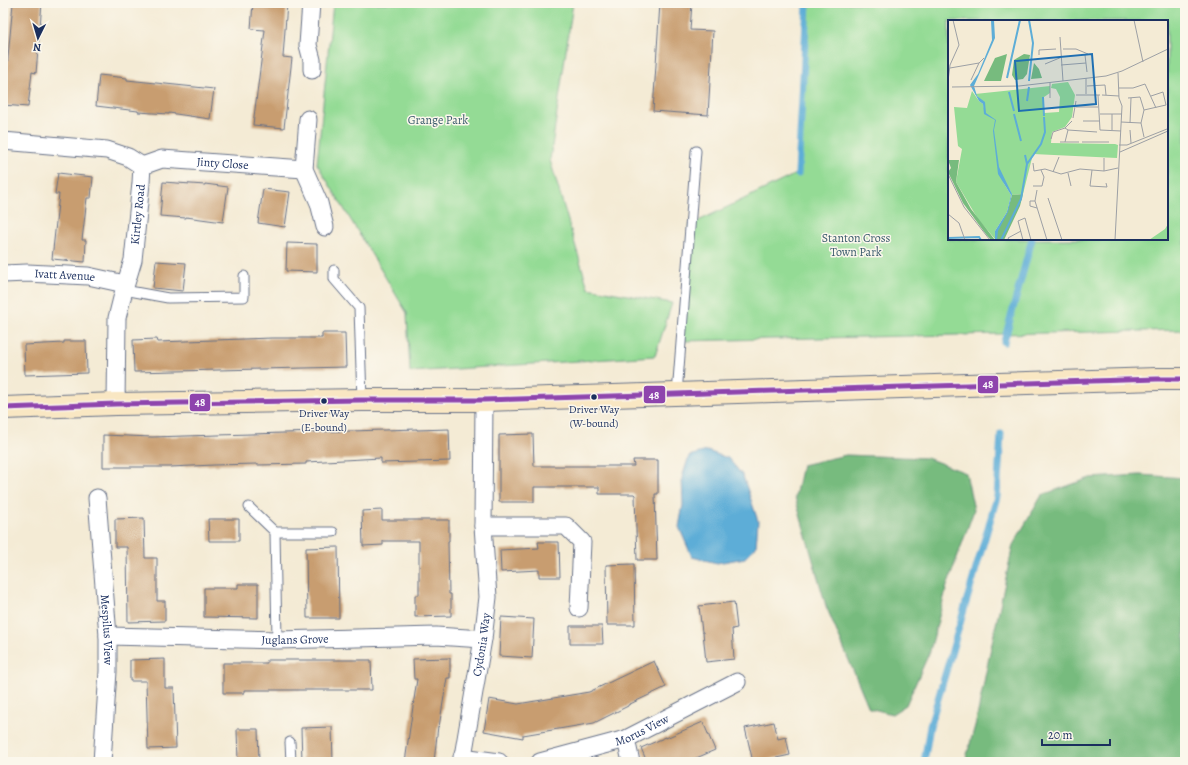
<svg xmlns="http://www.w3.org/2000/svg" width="1188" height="765" viewBox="0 0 1188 765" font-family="Alegreya,serif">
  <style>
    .green { fill: #94db95; stroke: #58857a; fill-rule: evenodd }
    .forest { fill: #77bb7e; stroke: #49756e }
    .water { fill: #5dadd7; stroke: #3c6e9a }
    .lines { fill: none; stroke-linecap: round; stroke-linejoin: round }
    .stream { stroke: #5dadd7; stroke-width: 7 }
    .building { fill: #c89d70 }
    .service-casing { stroke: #677188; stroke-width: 11 }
    .minor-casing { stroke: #677188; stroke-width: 19 }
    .secondary-casing { stroke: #677188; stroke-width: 24 }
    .service { stroke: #fff; stroke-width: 9 }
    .minor { stroke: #fff; stroke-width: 17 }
    .secondary { stroke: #f9e7c3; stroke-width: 22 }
    .bus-1-casing { stroke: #fbf7ec; stroke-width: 8 }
    .bus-1 { stroke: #8e44ad; stroke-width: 5 }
    .bus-dot { fill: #1b2f5e; stroke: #fbf7ec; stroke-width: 1.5 }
    .labels { text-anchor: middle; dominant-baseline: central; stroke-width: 3; stroke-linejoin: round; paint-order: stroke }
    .bus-label { font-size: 11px; fill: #1b2f5e; stroke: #fbf7ec }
    .park-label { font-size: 12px; fill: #395a6c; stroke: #fbf7ec }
    .street-label { font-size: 12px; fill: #1b2f5e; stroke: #fbf7ec }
    .inset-river { fill: none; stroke: #5dadd7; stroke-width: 2 }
    .inset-road { fill: none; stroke: #9da0a5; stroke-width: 1 }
    .view { fill: #1f6fb2; fill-opacity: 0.15; stroke: #1f6fb2; stroke-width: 2 }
    .inset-edge { fill: none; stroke: #1b2f5e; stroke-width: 2 }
    .line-badge { stroke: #fbf7ec; stroke-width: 1.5 }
    .badge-label { font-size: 11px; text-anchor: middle; font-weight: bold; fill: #fff }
  </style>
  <rect width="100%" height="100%" fill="#fbf7ec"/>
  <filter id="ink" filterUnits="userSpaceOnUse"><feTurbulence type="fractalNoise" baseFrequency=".025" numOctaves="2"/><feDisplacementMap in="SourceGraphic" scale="8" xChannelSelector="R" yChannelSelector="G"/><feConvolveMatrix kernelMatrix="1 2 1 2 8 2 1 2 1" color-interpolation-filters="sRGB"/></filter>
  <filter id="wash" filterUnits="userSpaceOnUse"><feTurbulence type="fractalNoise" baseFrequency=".012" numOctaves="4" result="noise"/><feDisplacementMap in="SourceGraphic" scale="16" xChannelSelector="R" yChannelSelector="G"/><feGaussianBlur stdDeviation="0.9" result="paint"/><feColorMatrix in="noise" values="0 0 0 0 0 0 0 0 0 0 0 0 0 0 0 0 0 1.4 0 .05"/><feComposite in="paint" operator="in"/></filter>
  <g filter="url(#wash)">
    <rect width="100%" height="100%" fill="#f4ebd5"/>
    <!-- green -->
    <g class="green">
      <polygon points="333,3 573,3 550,160 588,288 672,303 655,356 410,372 407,313 317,164"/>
      <path d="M810 3H1185V330L681 341 690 225 798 173ZM949 21H1167V239H949Z"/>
    </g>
    <!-- forest -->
    <g class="forest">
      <polygon points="846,455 927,458 966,473 974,510 947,586 930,651 906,705 892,714 869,708 826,606 795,497 802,465"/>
      <polygon points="1140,475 1185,478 1185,762 965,762 976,722 989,657 1013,545 1042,495 1090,478"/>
    </g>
    <!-- water -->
    <polygon class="water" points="707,451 728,458 743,476 758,521 756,546 745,558 717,563 692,557 679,527 683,505 682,478 689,456"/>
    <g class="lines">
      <!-- stream -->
      <g class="stream">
        <polyline points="798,174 807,3"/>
        <polyline points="1004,342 1032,239"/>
        <polyline points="924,762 930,726 997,497 1001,434"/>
      </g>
    </g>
    <g id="blocks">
      <!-- building -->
      <g class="building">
        <polygon points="13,3 42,3 36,73 32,72 28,107 3,105 3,78 6,79"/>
        <polygon points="253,3 287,3 283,57 292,58 284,128 253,125 265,30 251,29"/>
        <polygon points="660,3 692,3 690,30 713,31 708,115 653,111"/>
        <polygon points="99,75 127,78 127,80 214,89 210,119 169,113 169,114 138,112 138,111 96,106"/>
        <polygon points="58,173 93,177 91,198 87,198 82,240 86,240 85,262 52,259 59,194 55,194"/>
        <polygon points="163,182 205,185 205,184 228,187 223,222 186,217 186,218 160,216"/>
        <polygon points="263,189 290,192 285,227 258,223"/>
        <polygon points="287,243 317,244 317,272 286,271"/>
        <polygon points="156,261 186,263 183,291 153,288"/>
        <polygon points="322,333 345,333 346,367 134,372 133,340 157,339 158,342 272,338 322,338"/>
        <polygon points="64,341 86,341 87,373 25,375 24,345 64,343"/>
        <polygon points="417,429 417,430 449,429 450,461 381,463 381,458 306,462 306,464 257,465 257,464 214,465 170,467 103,467 103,435 152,437"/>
        <polygon points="533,434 534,466 634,466 633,460 658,460 658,494 655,494 657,560 637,560 635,495 634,494 599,494 599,487 534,487 534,502 499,502 499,435"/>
        <polygon points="382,510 382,520 449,520 449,541 448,541 449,594 451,594 451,616 415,617 415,595 419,595 419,541 383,541 383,545 363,546 362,511"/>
        <polygon points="144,518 145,558 157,558 157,601 165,601 165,621 128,622 127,547 115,547 115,519"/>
        <polygon points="208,519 239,519 239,541 209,541"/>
        <polygon points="538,542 559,542 560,577 539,577 539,570 501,572 500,550 539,548"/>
        <polygon points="338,547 339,618 307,618 306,548"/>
        <polygon points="634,564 635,625 607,625 606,565"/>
        <polygon points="238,584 258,584 258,618 204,617 204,588 238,588"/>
        <polygon points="734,602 737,628 732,629 734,659 706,662 703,632 702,632 699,606"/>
        <polygon points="501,617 534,619 532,658 499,656"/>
        <polygon points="570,626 602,626 603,644 570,644"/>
        <polygon points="450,658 450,678 447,678 439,727 438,726 434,762 405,762 417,679 414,679 413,659"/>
        <polygon points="165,659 165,688 174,688 176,748 148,749 146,681 130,681 130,660"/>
        <polygon points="267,660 371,660 372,690 244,690 244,693 223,693 223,663 267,663"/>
        <polygon points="654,661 666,687 628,705 628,706 594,723 523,735 523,738 484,731 489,699 518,704 589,692"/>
        <polygon points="703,722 715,750 687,762 647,762 641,748 666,737 666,738"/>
        <polygon points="774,722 778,739 786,737 790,755 758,762 753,762 745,728"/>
        <polygon points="332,727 333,762 302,762 301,728"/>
        <polygon points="237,729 258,729 259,762 238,762"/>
      </g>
    </g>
  </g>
  <g filter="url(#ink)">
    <use href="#blocks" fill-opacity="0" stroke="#677188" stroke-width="1"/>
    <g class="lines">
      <defs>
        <g id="service">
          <polyline points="334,270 334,279 359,308 362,400"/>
          <polyline points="124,290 168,298 244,297 244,276"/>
          <polyline points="677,394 696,151"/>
          <polyline points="249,507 275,532 333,532"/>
          <polyline points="275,532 277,640"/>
          <polyline points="290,742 291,762"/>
        </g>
        <g id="minor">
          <polyline points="311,3 308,45 312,60 312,70"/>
          <polyline points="308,119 304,169 319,203 325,227"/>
          <polyline points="3,141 107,150 128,157 142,166"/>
          <path id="s1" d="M142 166 162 159 304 169"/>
          <path id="s2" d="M3 274 27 273 88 276 125 284"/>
          <path id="s3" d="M116 404 117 318 124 290 133 260 141 183 142 166"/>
          <path id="s4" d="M97 498 108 636V671L102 762"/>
          <polyline points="483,526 566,526 582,542 579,608"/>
          <path id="s5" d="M108 636 277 640 436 636 483 639"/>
          <polyline points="626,739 631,762"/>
          <polyline points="462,757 499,762"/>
          <path id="s6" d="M462 762 483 639 488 597 483 526 484 400"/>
          <path id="s7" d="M540 762 626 739 737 682"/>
        </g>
        <polyline id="secondary" points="3,408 116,404 362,400 484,400 1157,379 1185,379"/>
      </defs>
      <!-- service casing -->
      <use href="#service" class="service-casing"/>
      <!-- minor casing -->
      <use href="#minor" class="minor-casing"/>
      <!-- secondary casing -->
      <use href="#secondary" class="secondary-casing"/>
      <!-- service -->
      <use href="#service" class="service"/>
      <!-- minor -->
      <use href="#minor" class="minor"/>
      <!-- secondary -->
      <use href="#secondary" class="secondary"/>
      <defs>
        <polyline id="bus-1" points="3,408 116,404 362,400 484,400 1157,379 1185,379"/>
      </defs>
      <!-- bus-1 casing -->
      <use href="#bus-1" class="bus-1-casing"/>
      <!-- bus-1 -->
      <use href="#bus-1" class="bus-1"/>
    </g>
  </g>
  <!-- markers -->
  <g class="bus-dot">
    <circle cx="594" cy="397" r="3.5"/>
    <circle cx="324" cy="401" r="3.5"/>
  </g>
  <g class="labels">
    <!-- bus labels -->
    <g class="bus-label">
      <text x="594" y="409">Driver Way<tspan x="594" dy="14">(W-bound)</tspan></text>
      <text x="324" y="413">Driver Way<tspan x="324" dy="14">(E-bound)</tspan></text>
    </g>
    <!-- park labels -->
    <g class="park-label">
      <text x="438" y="120">Grange Park</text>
      <text x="856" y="238">Stanton Cross<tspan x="856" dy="14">Town Park</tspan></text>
    </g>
    <!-- street labels -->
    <g class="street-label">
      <text stroke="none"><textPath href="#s1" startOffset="82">Jinty Close</textPath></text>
      <text stroke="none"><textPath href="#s3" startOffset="192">Kirtley Road</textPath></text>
      <text stroke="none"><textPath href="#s2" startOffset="62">Ivatt Avenue</textPath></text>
      <text stroke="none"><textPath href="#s4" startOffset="132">Mespilus View</textPath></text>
      <text stroke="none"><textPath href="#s5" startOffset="187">Juglans Grove</textPath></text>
      <text stroke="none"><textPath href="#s6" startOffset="119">Cydonia Way</textPath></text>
      <text stroke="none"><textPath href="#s7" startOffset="107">Morus View</textPath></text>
    </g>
  </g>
  <!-- overview -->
  <g transform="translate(948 20)">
    <rect width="220" height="220" fill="#f4ebd5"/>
    <path d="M120 62 127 75 124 97 117 107 104 112 103 123 167 124 170 125 169 138 85 134 75 174 64 175 62 170 55 162 63 175 59 192 47 211V219L30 199 8 162 14 129 10 126 6 87 19 88 24 71 31 81 35 84 37 93 36 83 27 74 102 66V73L96 77V93L111 92 112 77 108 69 103 68 104 64ZM220 204V220H201L217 209Z" fill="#94db95"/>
    <path d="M59 34 53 61H36L47 38ZM76 34 82 35 79 54 75 59 67 60 64 55 66 40ZM86 43 91 49 94 58 83 59ZM0 140H11L8 162 23 189 47 220H43L37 213 15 183 0 152 3 148ZM75 174 72 186 56 220H48V211L59 193 64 175Z" fill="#77bb7e"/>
    <path d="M43 0H46L47 18 26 66 29 76 37 82 38 93 48 100 46 110 51 147 64 174 60 192 50 211 49 220 47 219V211L59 192 63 175 50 154 45 111 47 100 36 94 35 84 31 81 22 65 30 54 44 20Z" fill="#5dadd7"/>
    <path class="inset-river" d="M59 58 72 0M81 61 85 23 81 0M61 72 66 91M95 77 96 96M79 81 81 67M66 94 73 121M79 144 93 124 97 112 96 97M0 218 31 217 33 220M53 220 73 179 79 144 77 135"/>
    <path class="inset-road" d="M186 0 195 42M112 17 115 61M115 29H128L140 34M91 35V30L108 29M137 35 139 52M97 44 114 37M113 45 138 43M2 48 31 43 36 38M23 60 31 43M0 61 2 45 11 25 5 0M102 62V78M139 66 157 65 158 75M4 67 71 66 158 56 174 51 220 29M171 68H185L197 64 208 88M138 74V58M128 75H152M150 75 152 110M154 75 171 76M180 78 192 77 196 90M128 87H150M152 94H174M164 94V110M125 98 128 81M135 101H152M173 102 193 103 196 90 218 85 215 72 203 76M182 103 183 78M193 103 196 117M117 108 120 110 149 112M152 110 173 111M182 110 183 123M103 119 105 112 117 108 124 101M112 122H131M117 122 120 110M134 122H161M171 125H179L219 109M172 132 220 111M156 138V151L170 148M85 143 86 151 97 149 113 154 132 149 144 150M156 151 144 150 142 166 159 167 158 163M105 152 111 137M120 153 123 166M0 154 16 187 42 220M85 166H94L96 157 93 150M89 170 87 181 99 220M100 178 114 220M87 181H82V186L89 188M0 194 11 203 17 220M61 220 60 218 73 211M75 220 70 201 77 198 83 220M167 220 174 86 171 78 170 53"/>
    <path class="view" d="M144 34 148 84 71 91 67 41Z"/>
    <rect width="220" height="220" class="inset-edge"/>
  </g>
  <g class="line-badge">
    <rect x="977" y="375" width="22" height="19" rx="4" fill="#8e44ad"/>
    <rect x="643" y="385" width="23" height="19" rx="4" fill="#8e44ad"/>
    <rect x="189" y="393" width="22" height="19" rx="4" fill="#8e44ad"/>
  </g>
  <g class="badge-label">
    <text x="988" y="388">48</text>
    <text x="654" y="399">48</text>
    <text x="200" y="406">48</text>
  </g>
  <!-- margin -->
  <rect width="1188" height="765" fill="none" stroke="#fbf7ec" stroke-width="16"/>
  <!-- north arrow -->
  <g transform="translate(38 38) rotate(185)" stroke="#fbf7ec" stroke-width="3" paint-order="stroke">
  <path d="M0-3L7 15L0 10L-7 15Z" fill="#1b2f5e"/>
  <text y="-6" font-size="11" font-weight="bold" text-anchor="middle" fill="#1b2f5e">N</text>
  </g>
  <!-- scale -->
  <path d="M1042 739v6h68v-6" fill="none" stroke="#1b2f5e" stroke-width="2"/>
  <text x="1048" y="739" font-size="12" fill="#1b2f5e" stroke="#fbf7ec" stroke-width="3" paint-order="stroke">20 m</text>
</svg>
